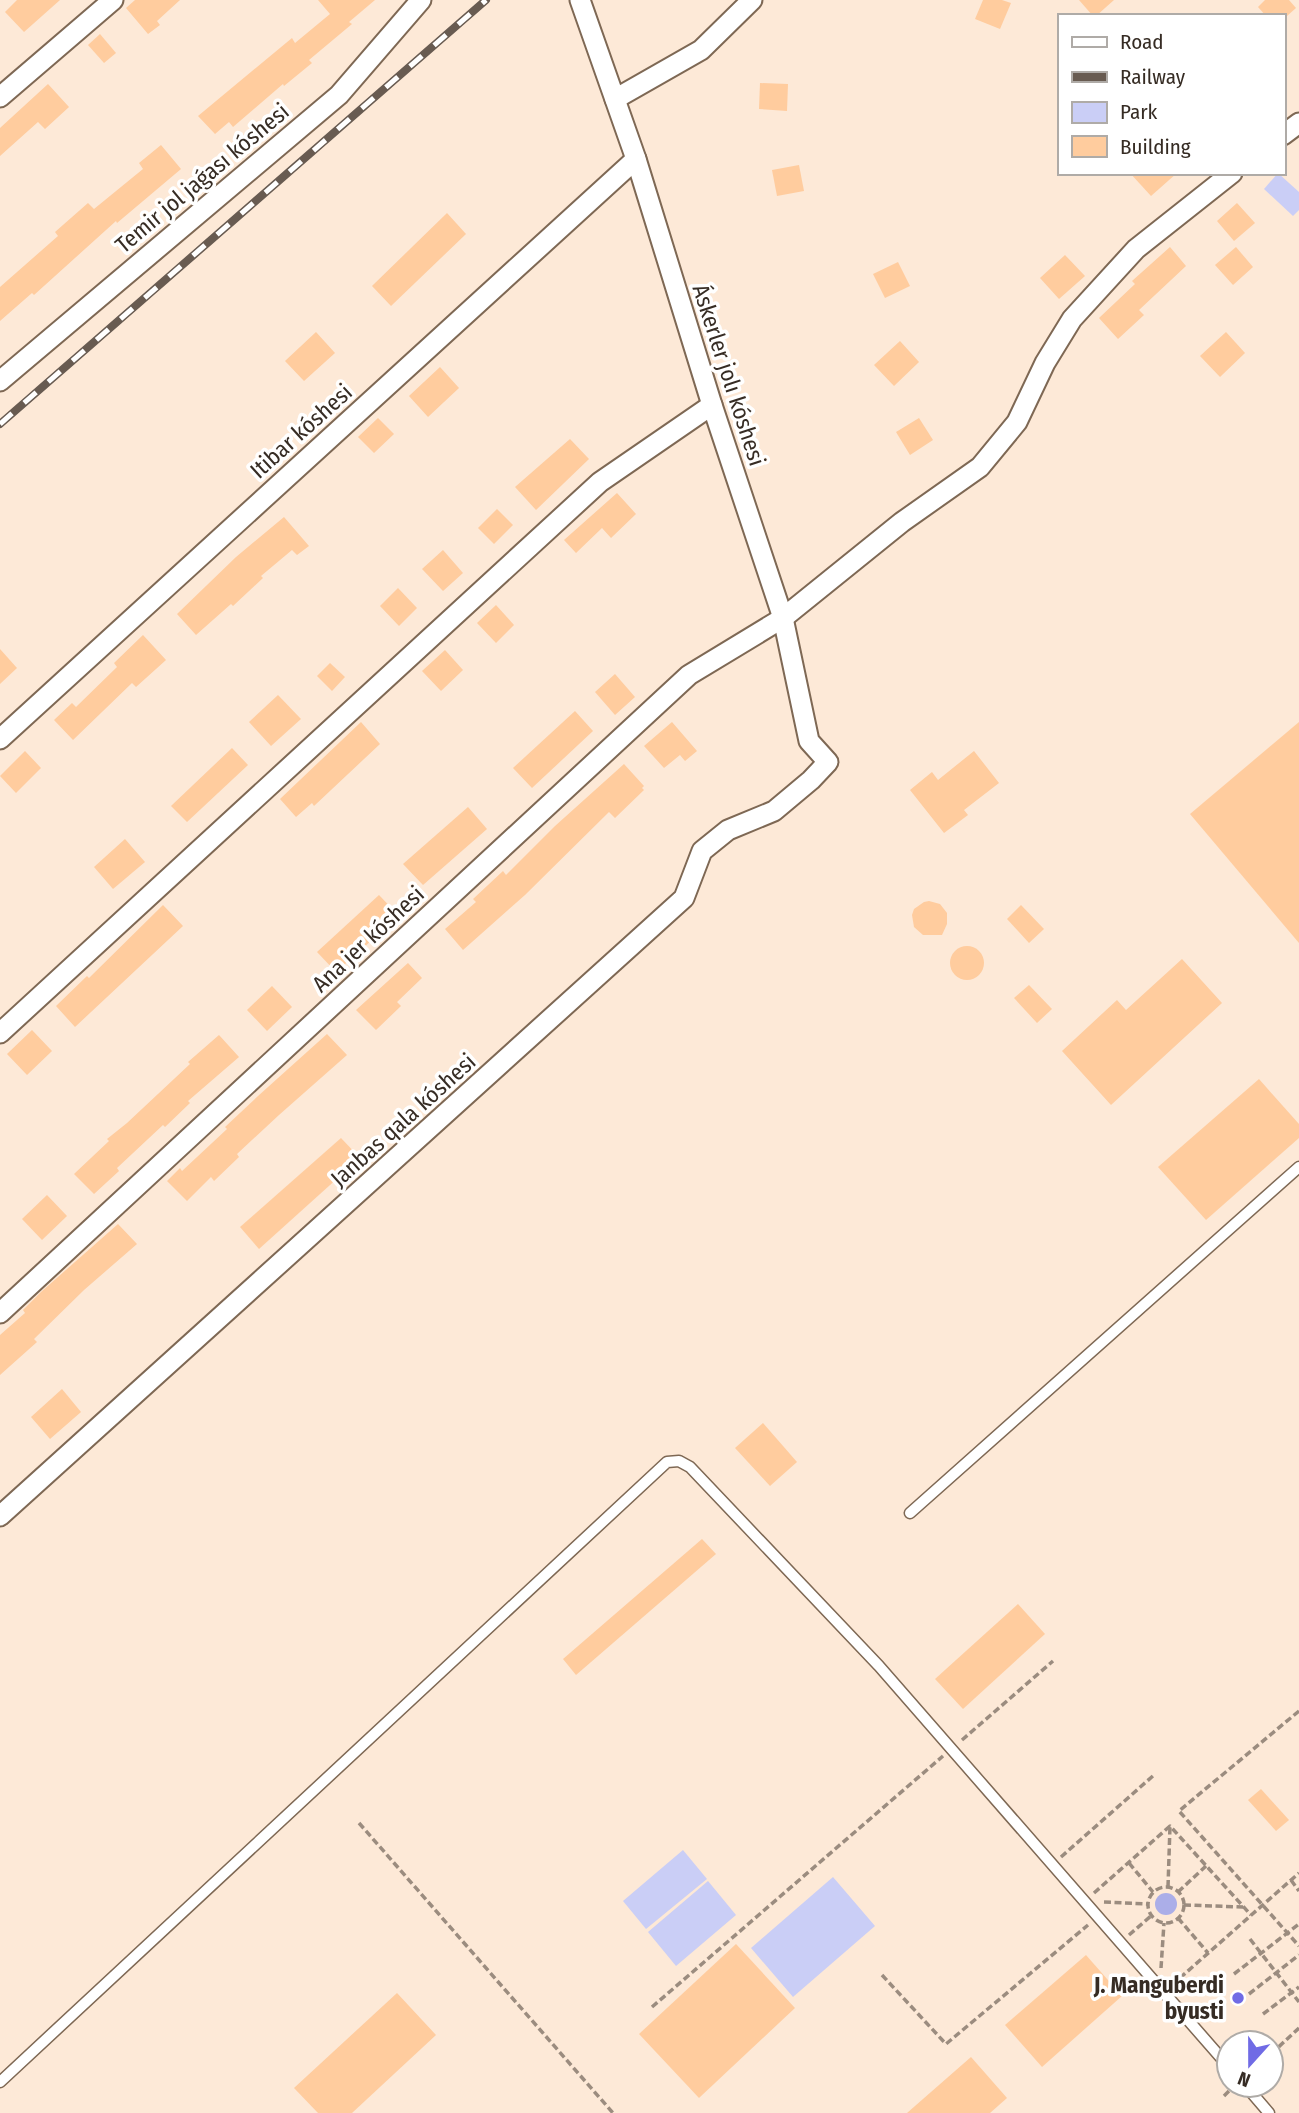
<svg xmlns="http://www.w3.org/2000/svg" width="1299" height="2113" viewBox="0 0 1299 2113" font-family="'Fira Sans Condensed',sans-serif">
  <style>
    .green { fill: #cacef6 }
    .water { fill: #abaee8 }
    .building { fill: #ffcc9e }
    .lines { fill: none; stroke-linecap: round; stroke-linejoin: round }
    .service-casing { stroke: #7e6854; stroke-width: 13 }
    .minor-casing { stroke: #7e6854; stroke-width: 23 }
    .path { stroke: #9b8c7f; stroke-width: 3.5; stroke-dasharray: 7 3.5; stroke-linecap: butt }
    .service { stroke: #fff; stroke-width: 10 }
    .minor { stroke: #fff; stroke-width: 19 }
    .rail-casing { stroke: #685b51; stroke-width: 8 }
    .rail { stroke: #fff; stroke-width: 5; stroke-dasharray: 16; stroke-linecap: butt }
    .poi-dot { fill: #706be5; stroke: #fff; stroke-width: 2.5 }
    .labels { text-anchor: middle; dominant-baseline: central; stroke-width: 7; stroke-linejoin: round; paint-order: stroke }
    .street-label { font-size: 23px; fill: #362c24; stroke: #fff }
    .poi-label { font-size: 23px; font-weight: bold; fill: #362c24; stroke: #fff; text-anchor: end }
  </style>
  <rect width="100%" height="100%" fill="#fde9d7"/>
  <!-- green -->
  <g class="green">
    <polygon points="1278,173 1299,192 1299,210 1293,216 1264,189"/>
    <polygon points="683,1850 707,1879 646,1929 623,1901"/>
    <polygon points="833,1877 875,1926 793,1997 751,1948"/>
    <polygon points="708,1881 736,1915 676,1966 648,1932"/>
  </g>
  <!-- water -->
  <circle class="water" cx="1166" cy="1904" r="11"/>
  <!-- building -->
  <g class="building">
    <polygon points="17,0 60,0 24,32 5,12"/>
    <polygon points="135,0 180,0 157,21 160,25 148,34 126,8"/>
    <polygon points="318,0 375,0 349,22 352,24 309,60 312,63 284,86 283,84 233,127 229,122 215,134 198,116 292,38 295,43 330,14"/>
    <polygon points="983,0 1002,0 1011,3 1000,29 975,19"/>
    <polygon points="1079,0 1114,0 1096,16 1093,16"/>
    <polygon points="1265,0 1289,0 1296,8 1287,16 1266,16 1258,7"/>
    <polygon points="100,34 116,53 104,63 88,45"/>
    <polygon points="760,83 788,84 787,111 759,109"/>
    <polygon points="48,84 69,107 45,129 38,122 0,156 0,128"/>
    <polygon points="161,145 181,169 117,223 116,221 34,295 32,293 0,321 0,287 58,236 55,232 88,203 94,209 143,169 139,163"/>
    <polygon points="799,165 804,191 777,196 772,170"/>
    <polygon points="1130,173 1177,173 1151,196"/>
    <polygon points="1237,203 1255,223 1234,241 1217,221"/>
    <polygon points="447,213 466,234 391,306 372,286"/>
    <polygon points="1170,247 1186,266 1139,310 1144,315 1118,339 1099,318 1135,284 1132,281"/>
    <polygon points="1236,247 1253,267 1233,285 1215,265"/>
    <polygon points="1065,255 1085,276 1059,299 1040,278"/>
    <polygon points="898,262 910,286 885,298 873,274"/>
    <polygon points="316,332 335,353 304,381 285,361"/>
    <polygon points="1226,332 1245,353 1220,377 1200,356"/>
    <polygon points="900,341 919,362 894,386 874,365"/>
    <polygon points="440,367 459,388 428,417 409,396"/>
    <polygon points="378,418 394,434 374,453 358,437"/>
    <polygon points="919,418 933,440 910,455 896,432"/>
    <polygon points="570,439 589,459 536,510 515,487"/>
    <polygon points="617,493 636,514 611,538 602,528 576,553 564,540"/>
    <polygon points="497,509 513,525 494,544 478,528"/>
    <polygon points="284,517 309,546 297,555 292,550 261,576 263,578 233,606 231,604 196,635 177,614 236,557"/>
    <polygon points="443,550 463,573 443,591 422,569"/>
    <polygon points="398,588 417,608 399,626 380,606"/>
    <polygon points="496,605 514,625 496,643 477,623"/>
    <polygon points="143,635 166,660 136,687 132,683 73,740 54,720 72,703 76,707 117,667 114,663"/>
    <polygon points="0,649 17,668 0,684"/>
    <polygon points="445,650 463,670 441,691 422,671"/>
    <polygon points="330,663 345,677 332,691 317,676"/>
    <polygon points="615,674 635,697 615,715 595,692"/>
    <polygon points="278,695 301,719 271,746 249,722"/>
    <polygon points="575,711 593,731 532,788 513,768"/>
    <polygon points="361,722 380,744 314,806 312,803 296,817 280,799"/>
    <polygon points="672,722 697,751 685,761 680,755 664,768 644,746"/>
    <polygon points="1299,722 1299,943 1190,814"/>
    <polygon points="232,748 248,765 187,822 171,806"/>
    <polygon points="25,751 41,768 16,793 0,776"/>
    <polygon points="974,751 999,783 964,810 968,815 944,833 910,790 932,772 938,780"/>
    <polygon points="624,764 644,786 642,788 644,790 615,818 609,812 525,895 463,950 445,929 476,902 473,899 503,871 506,875 555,826"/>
    <polygon points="468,807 487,829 423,885 403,864"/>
    <polygon points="125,839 145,862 113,889 94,867"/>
    <polygon points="379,895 399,916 336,972 317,952"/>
    <polygon points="929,901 940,904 947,913 947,924 942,935 923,935 914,927 912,915 914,909 924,902"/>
    <polygon points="163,905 183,926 75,1027 56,1006 87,976 89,978"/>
    <polygon points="1021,905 1044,929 1029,943 1007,919"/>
    <circle cx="967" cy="963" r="17"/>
    <polygon points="1182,959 1222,1003 1111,1105 1062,1051 1117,1000 1126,1010"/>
    <polygon points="408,963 422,978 397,1002 401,1006 376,1030 356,1010"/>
    <polygon points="1029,985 1052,1009 1037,1023 1014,998"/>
    <polygon points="272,986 292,1007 267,1031 247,1010"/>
    <polygon points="32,1030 52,1051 27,1075 7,1054"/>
    <polygon points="327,1034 347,1055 279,1115 237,1154 239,1157 214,1181 211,1177 187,1201 167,1181 180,1168 182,1171 227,1129 225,1127 258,1096"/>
    <polygon points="219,1035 239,1057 188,1101 190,1103 165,1127 163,1125 117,1168 119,1171 94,1194 74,1174 109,1141 107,1139 127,1123 190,1064 188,1062"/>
    <polygon points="1259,1079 1299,1124 1299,1138 1206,1220 1158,1167"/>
    <polygon points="341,1138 360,1158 259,1249 240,1227"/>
    <polygon points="47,1195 67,1216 42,1240 22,1219"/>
    <polygon points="118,1224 137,1244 84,1290 34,1339 37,1342 0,1375 0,1335 25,1313 23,1310 41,1292"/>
    <polygon points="62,1389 81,1412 50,1439 31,1417"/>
    <polygon points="763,1423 797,1462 770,1486 735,1448"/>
    <polygon points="702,1539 716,1554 576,1675 563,1659"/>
    <polygon points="1018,1604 1045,1634 963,1709 935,1679"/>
    <polygon points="1261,1789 1289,1820 1276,1831 1248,1800"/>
    <polygon points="736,1944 795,2008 699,2098 639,2034"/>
    <polygon points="1086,1955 1122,1996 1042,2067 1005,2025"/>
    <polygon points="397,1993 436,2035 352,2113 318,2113 294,2088"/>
    <polygon points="971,2057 1007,2098 990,2113 907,2113"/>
  </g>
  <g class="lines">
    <defs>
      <g id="service">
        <polyline points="910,1513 1299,1167"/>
        <polyline points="0,2082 667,1462 679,1461 690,1467 879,1666 1229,2067"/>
        <polyline points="1245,2085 1269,2113"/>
      </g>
      <g id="minor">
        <polyline points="0,97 113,0"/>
        <polyline points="615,99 701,50 752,0"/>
        <polyline points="1283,135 1299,123"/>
        <polyline points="0,381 339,95 421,0"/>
        <polyline points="0,739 636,159"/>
        <polyline points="0,1033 600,482 712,405"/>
        <polyline points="0,1313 689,675 783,618 902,522 980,467 1017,422 1045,363 1072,319 1136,249 1232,173"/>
        <polyline points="0,1516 684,898 702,851 728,830 774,811 811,780 828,762 809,741 783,618 712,405 636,159 580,0"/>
      </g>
    </defs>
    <!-- service casing -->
    <use href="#service" class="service-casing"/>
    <!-- minor casing -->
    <use href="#minor" class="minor-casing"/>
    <!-- path -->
    <g class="path">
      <polyline points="1299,1711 1179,1811 1299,1946"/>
      <polyline points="962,1740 1053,1661"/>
      <polyline points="359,1823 613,2113"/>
      <polyline points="1061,1857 1154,1775"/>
      <polyline points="1129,1863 1153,1892"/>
      <polyline points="1291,1880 1299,1891"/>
      <polyline points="1168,1887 1170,1826"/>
      <circle cx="1166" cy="1905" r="18"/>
      <polyline points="1178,1892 1206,1866"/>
      <polyline points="1094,1893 1170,1826 1251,1915"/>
      <polyline points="1104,1902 1148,1904"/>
      <polyline points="1184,1905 1243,1907"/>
      <polyline points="1178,1918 1208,1953"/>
      <polyline points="1129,1935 1151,1916"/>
      <polyline points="1250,1939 1299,2002"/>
      <polyline points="1161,1968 1164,1923"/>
      <polyline points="1234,1974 1299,1924"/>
      <polyline points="882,1975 946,2044 1088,1925"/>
      <polyline points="1172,1985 1299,1873"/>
      <polyline points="1249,1994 1299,1955"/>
      <polyline points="652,2007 943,1756"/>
      <polyline points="1263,2014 1299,1987"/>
      <polyline points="1271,2054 1299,2028"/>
      <polyline points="1224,2096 1232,2088"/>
    </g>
    <!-- service -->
    <use href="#service" class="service"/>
    <!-- minor -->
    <use href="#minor" class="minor"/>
    <defs>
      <polyline id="rail" points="0,424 486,0"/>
    </defs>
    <!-- rail casing -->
    <use href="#rail" class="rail-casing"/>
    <!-- rail -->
    <use href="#rail" class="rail"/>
  </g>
  <!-- markers -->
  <circle class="poi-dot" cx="1238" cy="1998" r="7"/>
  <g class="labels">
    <!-- street labels -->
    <g class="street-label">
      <text transform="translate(202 178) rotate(-40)">Temir jol jaǵası kóshesi</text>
      <text transform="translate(729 375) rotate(72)">Áskerler jolı kóshesi</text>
      <text transform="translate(301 431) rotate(-42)">Itibar kóshesi</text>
      <text transform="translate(368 939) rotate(-43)">Ana jer kóshesi</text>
      <text transform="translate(403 1120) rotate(-42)">Janbas qala kóshesi</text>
    </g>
    <!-- poi labels -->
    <g class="poi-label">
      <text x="1224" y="1985">J. Manguberdi<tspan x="1224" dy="26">byusti</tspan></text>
    </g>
  </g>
  <!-- legend -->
  <rect x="1058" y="14" width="228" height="161" fill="#ffffff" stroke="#afaba7" stroke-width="2"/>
  <rect x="1072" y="37" width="35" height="10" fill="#ffffff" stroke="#afaba7" stroke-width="2"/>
  <text x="1120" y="49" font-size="21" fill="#362c24">Road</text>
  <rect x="1072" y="72" width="35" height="10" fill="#685b51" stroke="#afaba7" stroke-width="2"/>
  <text x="1120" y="84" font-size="21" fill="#362c24">Railway</text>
  <rect x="1072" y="102" width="35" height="21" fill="#cacef6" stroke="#afaba7" stroke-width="2"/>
  <text x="1120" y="119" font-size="21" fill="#362c24">Park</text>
  <rect x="1072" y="136" width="35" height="21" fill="#ffcc9e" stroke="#afaba7" stroke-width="2"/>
  <text x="1120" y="154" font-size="21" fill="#362c24">Building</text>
  <!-- north arrow -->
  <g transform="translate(1250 2064) rotate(201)"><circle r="33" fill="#ffffff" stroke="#afaba7" stroke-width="2"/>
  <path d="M0-5L12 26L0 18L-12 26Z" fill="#706be5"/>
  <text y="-10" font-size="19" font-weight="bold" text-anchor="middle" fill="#362c24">N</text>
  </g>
</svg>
